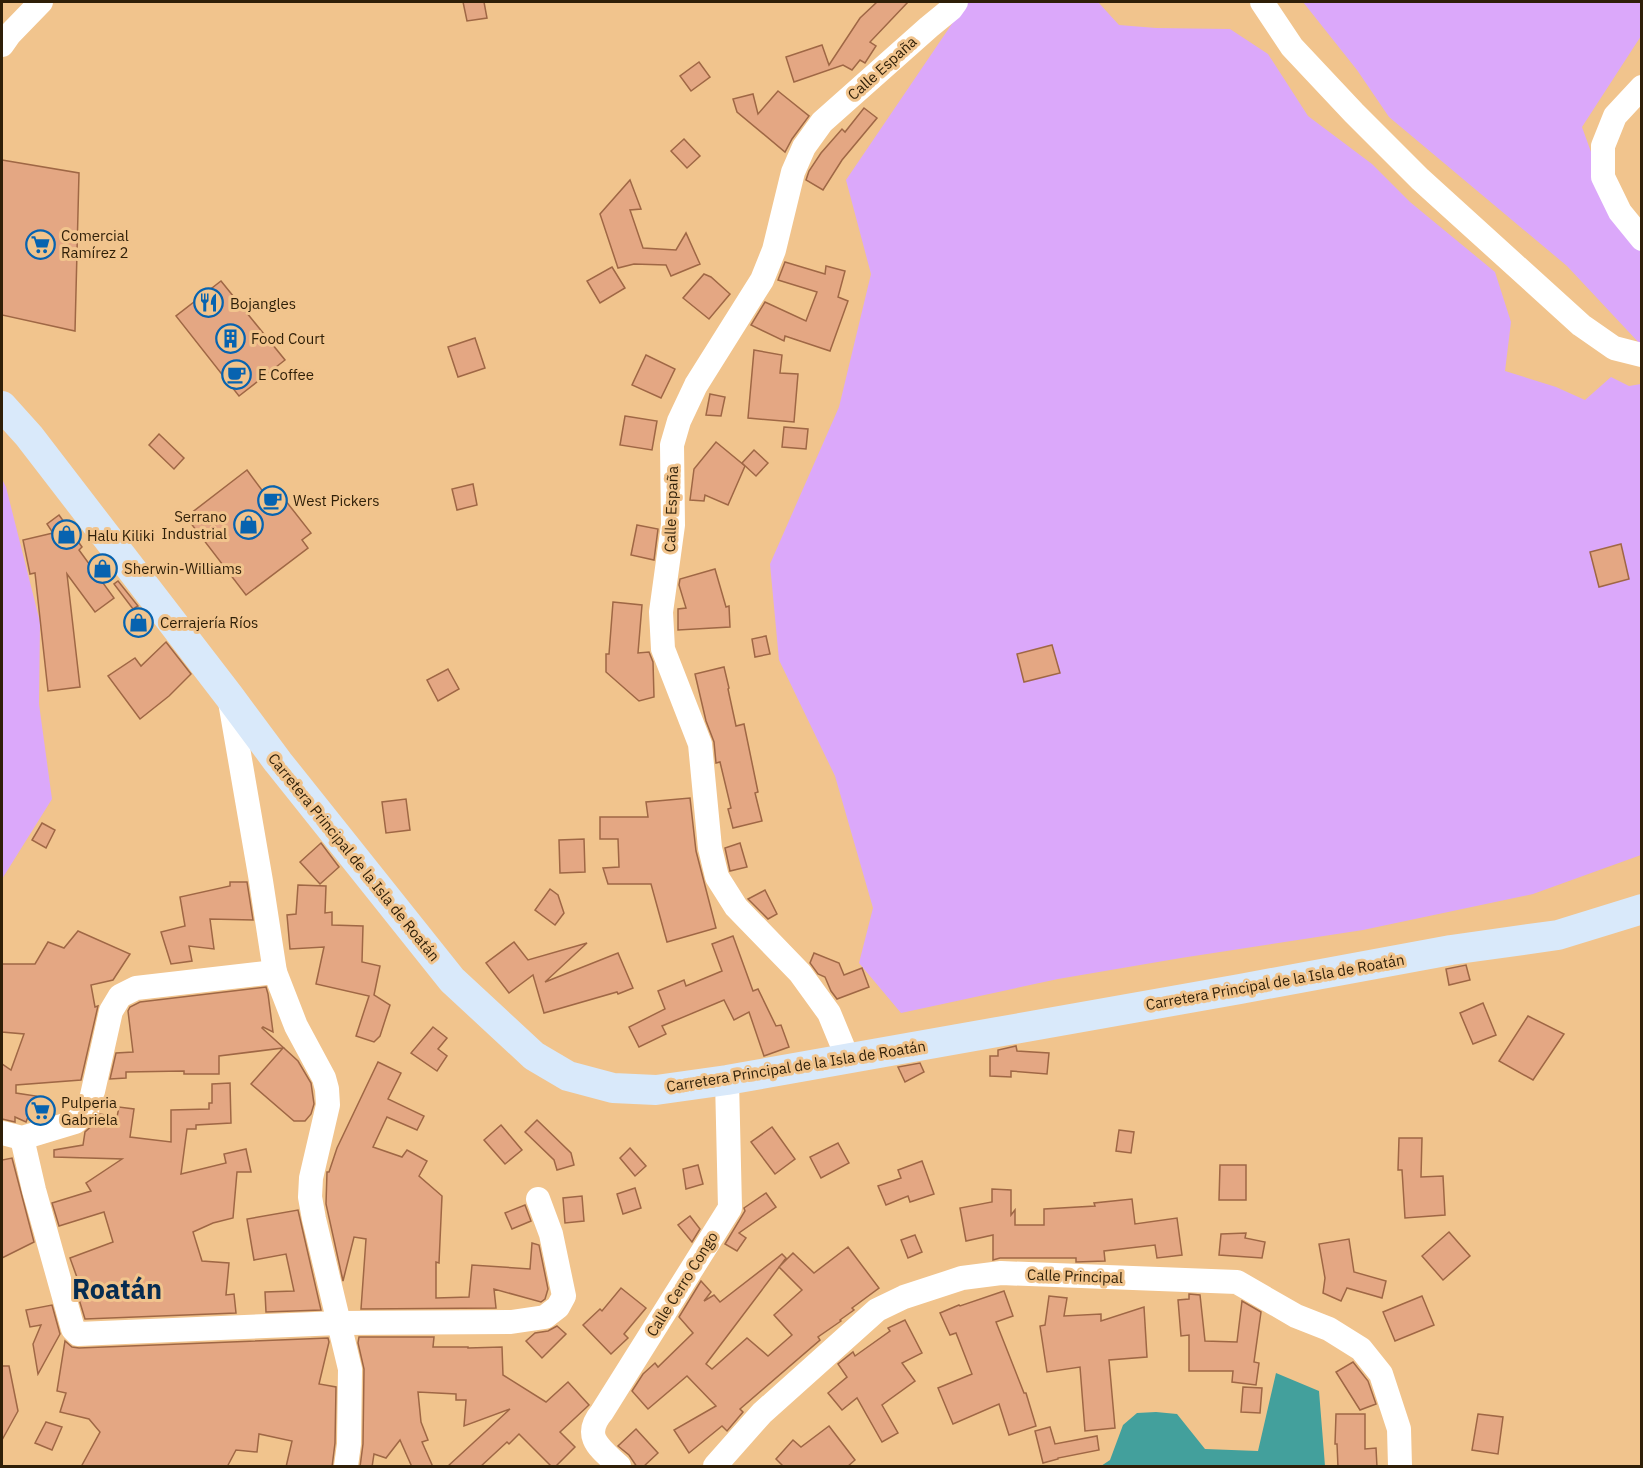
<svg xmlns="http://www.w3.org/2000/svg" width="1643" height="1468" viewBox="0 0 1643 1468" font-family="'IBM Plex Sans',sans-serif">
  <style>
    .green { fill: #dba8fa }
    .water { fill: #43a09c }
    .building { fill: #e4a783; stroke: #9f6745; stroke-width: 1.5 }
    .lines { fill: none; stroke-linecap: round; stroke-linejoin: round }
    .minor { stroke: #fff; stroke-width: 24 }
    .major { stroke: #d9e9fa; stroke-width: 30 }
    .labels { text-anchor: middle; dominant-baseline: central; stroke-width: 6; stroke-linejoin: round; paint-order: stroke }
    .street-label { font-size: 15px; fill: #2f1f08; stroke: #f1c48d }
    .poi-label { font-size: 15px; fill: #2f1f08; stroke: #f1c48d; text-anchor: start }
    .town-label { font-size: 27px; font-weight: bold; fill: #052c52; stroke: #f1c48d }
  </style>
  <rect width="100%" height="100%" fill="#f1c48d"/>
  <!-- green -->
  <g class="green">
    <polygon points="964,2 1098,2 1119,25 1156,28 1230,29 1268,54 1308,116 1372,164 1410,202 1495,272 1511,322 1505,371 1556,387 1585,400 1611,377 1629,386 1641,384 1641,855 1533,894 1363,930 1181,958 1058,979 901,1013 859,963 873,908 835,776 779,660 770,564 839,407 871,274 846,180 962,9"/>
    <polygon points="1303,2 1641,2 1641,36 1582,127 1617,224 1641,248 1641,345 1567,266 1389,117 1357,70"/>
    <polygon points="2,479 6,487 40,622 39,704 52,799 2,879"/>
  </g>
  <!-- water -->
  <polygon class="water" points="1276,1373 1319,1391 1325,1466 1101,1466 1110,1460 1123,1425 1137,1413 1156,1412 1177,1414 1205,1449 1258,1451"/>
  <!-- building -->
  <g class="building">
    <polygon points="463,2 484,2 487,18 467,21"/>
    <polygon points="877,2 908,2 870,42 876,46 865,63 860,60 852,70 843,65 794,82 786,57 822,45 829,65 860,18"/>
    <polygon points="699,62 710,77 691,91 680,76"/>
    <polygon points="778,91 809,116 792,139 785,152 737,112 733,99 753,94 758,114"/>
    <polygon points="864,108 877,118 842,160 823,190 806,180 809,171 821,153 842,129 845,132"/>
    <polygon points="684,139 700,156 687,168 671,151"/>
    <polygon points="2,160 79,173 75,331 2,315"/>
    <polygon points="630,180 641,209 630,210 643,248 676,250 686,233 700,264 671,276 666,265 634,264 618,268 600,214"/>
    <polygon points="785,262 825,274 826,266 845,271 838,297 848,301 830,351 785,336 784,341 751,325 765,302 806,321 817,292 778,280"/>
    <polygon points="612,267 625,288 600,303 587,281"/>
    <polygon points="704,274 711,277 730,294 709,319 683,298"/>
    <polygon points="221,281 285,360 239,396 176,316"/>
    <polygon points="475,338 485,368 458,377 448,347"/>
    <polygon points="754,350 782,355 780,373 798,374 794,422 748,418"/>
    <polygon points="646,355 675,369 661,398 632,385"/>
    <polygon points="710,394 725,397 721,416 706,415"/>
    <polygon points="625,416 657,421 652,450 620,445"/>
    <polygon points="784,427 808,429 806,449 782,447"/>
    <polygon points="159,434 184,458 174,469 149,445"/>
    <polygon points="716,442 745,466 728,505 705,495 704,501 690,500 694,469"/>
    <polygon points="754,450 768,463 756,476 742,463"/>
    <polygon points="247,470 264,493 274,486 311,533 302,540 308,548 246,595 186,517"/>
    <polygon points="473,484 477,505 457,510 452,489"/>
    <polygon points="59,515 82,547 79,550 114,598 95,612 67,574 80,687 48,691 35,573 30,574 23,540 53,533 47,524"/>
    <polygon points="637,525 658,529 654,560 631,555"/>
    <polygon points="1621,544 1629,579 1599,587 1590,552"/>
    <polygon points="715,569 726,607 729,606 730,627 678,630 678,609 686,608 679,585 680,579"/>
    <polygon points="118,581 138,606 133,609 114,584"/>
    <polygon points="613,602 642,605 638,653 649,652 653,662 654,697 639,701 606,672 606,654 609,654"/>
    <polygon points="766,636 770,654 755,657 752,639"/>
    <polygon points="166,642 191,674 169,696 140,719 108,676 135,658 141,666"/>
    <polygon points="1052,645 1060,673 1024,682 1017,654"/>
    <polygon points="724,667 729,688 728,689 736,726 744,724 758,792 755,793 762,821 733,828 728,809 731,808 720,762 716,763 714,742 706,721 695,674"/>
    <polygon points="448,669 459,689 438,701 427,680"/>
    <polygon points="690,798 696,851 716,928 667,942 651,884 608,884 603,868 619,867 618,839 600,839 600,817 648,817 646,802"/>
    <polygon points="406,799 410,830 386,833 382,802"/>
    <polygon points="42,823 55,830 46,848 32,840"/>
    <polygon points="584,839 585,872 560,873 559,840"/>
    <polygon points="321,843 339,867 320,884 300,862"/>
    <polygon points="740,843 747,867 730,871 725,848"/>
    <polygon points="230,882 247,882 253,920 210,919 214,949 189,946 192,961 171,964 161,932 185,926 180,897 230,886"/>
    <polygon points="298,885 326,886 325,913 332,912 332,925 363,926 362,962 380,966 374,995 390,1005 380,1036 374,1042 356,1036 369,996 316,984 324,947 290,949 287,915 296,914"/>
    <polygon points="550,889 558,895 564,913 555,925 535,910"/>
    <polygon points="765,890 777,914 768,919 748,899"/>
    <polygon points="78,931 130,954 113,980 91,985 95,1007 98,1006 81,1080 16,1085 16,1093 36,1096 26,1122 15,1117 15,1122 2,1119 2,1064 11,1070 24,1034 2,1032 2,964 35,964 48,942 64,948"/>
    <polygon points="733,936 753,991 758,989 776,1026 781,1025 789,1047 764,1056 749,1012 734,1020 724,1000 662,1026 666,1034 639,1047 629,1027 665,1009 658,991 684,980 686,986 722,971 712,944"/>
    <polygon points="514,942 528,960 587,943 545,982 618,953 633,988 618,994 617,992 544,1013 533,975 509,993 486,963"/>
    <polygon points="814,953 839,963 844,975 862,968 869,987 837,999 831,991 825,977 818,974 810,963"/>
    <polygon points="1466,965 1470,980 1449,985 1446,969"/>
    <polygon points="266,987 268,994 273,1032 263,1027 262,1028 298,1061 311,1083 314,1104 311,1114 305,1121 294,1121 251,1084 283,1048 219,1056 219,1074 184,1074 184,1071 126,1072 126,1078 110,1079 116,1053 133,1052 128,1011 130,1007 140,1002"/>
    <polygon points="1483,1003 1496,1035 1473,1044 1460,1013"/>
    <polygon points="1528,1016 1564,1034 1533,1080 1499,1061"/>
    <polygon points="433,1027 447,1038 438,1049 447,1056 437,1071 411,1053"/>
    <polygon points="1016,1046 1017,1051 1049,1053 1047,1074 1011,1071 1011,1077 990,1076 990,1056 998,1056 998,1050"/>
    <polygon points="378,1062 401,1073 388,1099 424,1116 417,1130 387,1117 373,1147 402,1157 407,1150 427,1161 419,1176 442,1196 439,1263 436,1262 436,1298 469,1297 472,1265 530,1269 532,1243 539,1245 548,1289 545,1299 541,1302 494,1289 496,1308 361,1309 366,1239 354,1237 343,1281 326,1204 327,1172 329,1172 337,1148"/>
    <polygon points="920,1063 924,1072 905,1082 898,1067"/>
    <polygon points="230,1083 231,1123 196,1125 196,1129 187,1129 181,1174 226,1163 224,1154 246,1149 251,1172 237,1172 233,1218 213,1223 193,1232 202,1261 229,1263 226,1295 234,1294 236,1313 85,1319 78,1296 83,1294 70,1258 113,1242 104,1212 59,1226 52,1203 91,1191 86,1183 122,1159 54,1157 54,1150 83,1145 85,1132 96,1122 100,1114 117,1117 119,1107 134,1109 130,1137 171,1142 171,1110 209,1109 209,1103 212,1103 212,1084"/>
    <polygon points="537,1120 571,1153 574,1165 557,1170 554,1160 525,1132"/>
    <polygon points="501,1125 522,1150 505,1164 484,1140"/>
    <polygon points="772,1127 795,1159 775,1174 751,1142"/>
    <polygon points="1119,1130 1134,1132 1131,1153 1116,1151"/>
    <polygon points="1399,1138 1422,1138 1421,1177 1443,1176 1445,1215 1405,1218 1402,1170 1398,1170"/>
    <polygon points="838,1143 849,1163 821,1178 810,1157"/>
    <polygon points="630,1148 646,1166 635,1176 620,1158"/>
    <polygon points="12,1158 34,1242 2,1258 2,1160"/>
    <polygon points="922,1161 934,1194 910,1202 908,1196 886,1205 878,1186 901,1178 898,1170"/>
    <polygon points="698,1165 703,1184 686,1189 683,1169"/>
    <polygon points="1220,1165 1246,1165 1246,1200 1219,1200"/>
    <polygon points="635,1188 641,1208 623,1214 617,1194"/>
    <polygon points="992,1189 1011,1190 1011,1215 1015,1210 1015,1225 1044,1225 1044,1209 1095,1206 1094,1203 1132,1199 1135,1224 1177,1218 1182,1255 1157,1258 1155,1245 1104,1251 1105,1261 1076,1262 1076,1258 1000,1258 993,1260 993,1235 966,1241 960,1208 992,1202"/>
    <polygon points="766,1193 776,1207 739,1233 746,1238 737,1251 725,1244 745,1211 744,1208"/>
    <polygon points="582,1196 584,1221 565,1223 563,1198"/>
    <polygon points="525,1205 531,1221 512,1229 505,1213"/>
    <polygon points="298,1210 321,1310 266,1312 265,1292 294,1291 286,1254 254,1260 247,1219"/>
    <polygon points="690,1216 700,1229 692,1242 678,1225"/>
    <polygon points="1449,1232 1470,1256 1443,1280 1422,1256"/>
    <polygon points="1246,1233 1245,1238 1265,1242 1262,1258 1219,1255 1221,1234"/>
    <polygon points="915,1235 922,1252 908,1258 901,1240"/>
    <polygon points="1349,1239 1354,1272 1386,1281 1382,1298 1347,1288 1341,1301 1323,1293 1325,1278 1319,1244"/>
    <polygon points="848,1247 879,1288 852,1308 854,1310 840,1320 841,1321 818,1337 820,1340 740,1409 743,1412 727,1431 722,1426 689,1453 674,1430 716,1406 687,1376 648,1409 632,1391 643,1374 655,1363 658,1367 693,1333 679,1317 701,1281 711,1292 704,1301 714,1295 720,1302 782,1254 786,1258 706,1364 712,1369 747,1338 768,1356 792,1335 774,1315 802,1290 779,1267 793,1253 814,1273"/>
    <polygon points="621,1288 646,1308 624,1334 628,1338 611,1354 583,1325 600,1309 602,1311"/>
    <polygon points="1004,1291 1013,1316 996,1322 1024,1393 1026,1393 1036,1426 1009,1435 999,1404 953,1424 938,1388 972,1374 956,1333 950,1335 940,1313 959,1305 960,1306"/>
    <polygon points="1189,1294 1200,1295 1205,1341 1237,1342 1242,1301 1261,1312 1254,1362 1259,1363 1256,1385 1232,1382 1233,1371 1189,1371 1189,1335 1181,1336 1178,1300 1189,1299"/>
    <polygon points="1049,1296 1067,1298 1064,1316 1101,1314 1101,1321 1144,1307 1147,1357 1109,1360 1115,1428 1085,1431 1080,1367 1047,1372 1040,1326 1045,1325"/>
    <polygon points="1422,1296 1434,1325 1395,1341 1383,1312"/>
    <polygon points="52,1305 60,1334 38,1374 33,1344 41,1325 30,1327 26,1310"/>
    <polygon points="905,1320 922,1353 902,1363 915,1381 882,1405 898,1433 882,1442 857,1398 842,1410 828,1393 847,1377 838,1364 853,1352 855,1356 890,1331 888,1328"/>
    <polygon points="557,1326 566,1334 542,1358 526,1341 535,1333 548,1331"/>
    <polygon points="359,1337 434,1337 433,1347 468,1347 468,1348 502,1347 503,1375 546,1402 568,1382 589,1405 560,1432 575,1447 555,1467 552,1467 519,1434 509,1444 507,1442 480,1467 447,1467 510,1409 464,1426 466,1400 456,1400 456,1394 418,1392 421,1422 428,1440 422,1442 433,1467 412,1467 400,1440 386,1458 374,1454 372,1467 360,1467 363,1444 364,1369 358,1343"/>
    <polygon points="328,1338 329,1342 319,1384 336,1387 335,1443 332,1467 286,1467 292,1441 259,1434 257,1452 236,1450 227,1467 81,1467 100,1432 89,1419 60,1412 66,1393 57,1391 65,1341 72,1347 79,1348"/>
    <polygon points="1353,1362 1368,1381 1376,1404 1360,1410 1336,1372"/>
    <polygon points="2,1366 9,1366 18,1411 2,1440"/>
    <polygon points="1243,1387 1262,1388 1260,1413 1241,1412"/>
    <polygon points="1336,1414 1365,1414 1365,1449 1376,1448 1377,1467 1338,1467 1337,1444 1335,1444"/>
    <polygon points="1478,1414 1503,1417 1498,1454 1472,1450"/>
    <polygon points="46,1422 62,1427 52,1450 35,1443"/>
    <polygon points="829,1426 855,1460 847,1467 784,1467 776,1459 793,1440 801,1447"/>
    <polygon points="1050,1427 1055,1444 1097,1436 1099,1450 1058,1458 1058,1459 1043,1463 1035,1431"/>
    <polygon points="636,1429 658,1453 643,1467 637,1467 629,1455 618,1446"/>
  </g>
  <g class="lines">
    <!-- minor -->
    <g class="minor">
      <polyline points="1262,2 1292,47 1354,113 1420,179 1581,325 1614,348 1642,355"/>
      <polyline points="2,45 9,35 41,2"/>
      <polyline points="1642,87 1615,116 1603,146 1603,177 1620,212 1642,239"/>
      <polyline points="229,696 261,881 275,972 296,1026 324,1078 327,1089 328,1105 311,1178 310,1197 314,1219 350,1369 349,1444 346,1466"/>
      <polyline points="848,1059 829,1013 800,973 736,907 717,877 710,848 700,744 663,649 661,612 673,525 672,445 679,421 696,385 762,280 774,250 793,172 804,147 822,122 929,27 951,9 956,2"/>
      <polyline points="2,1133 22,1138 75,1122 86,1112 91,1100 111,1011 120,996 136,988 275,972"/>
      <polyline points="22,1138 34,1190 73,1329 78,1334 339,1323 511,1322 545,1317 558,1307 564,1296 551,1234 538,1199"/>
      <path d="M619 1466C601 1449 581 1437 602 1412L730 1208 727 1080"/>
      <polyline points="715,1466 762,1413 877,1310 904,1297 962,1278 1001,1273 1237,1282 1296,1316 1329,1329 1361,1349 1381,1374 1399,1429 1400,1466"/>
    </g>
    <!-- major -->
    <polyline class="major" points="2,406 29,436 229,696 278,762 452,980 534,1056 568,1076 613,1088 656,1090 727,1080 1240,989 1451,950 1558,935 1642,909"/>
  </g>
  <!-- icons -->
  <defs>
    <symbol id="supermarket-ring" viewBox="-11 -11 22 22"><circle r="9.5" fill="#f1c48d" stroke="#0763b0" stroke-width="1.5"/><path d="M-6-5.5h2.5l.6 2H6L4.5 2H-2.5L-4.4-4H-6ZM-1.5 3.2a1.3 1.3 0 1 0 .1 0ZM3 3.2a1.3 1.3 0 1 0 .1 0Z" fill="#0763b0"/></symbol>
    <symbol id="restaurant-ring" viewBox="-11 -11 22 22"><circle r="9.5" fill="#f1c48d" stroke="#0763b0" stroke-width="1.5"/><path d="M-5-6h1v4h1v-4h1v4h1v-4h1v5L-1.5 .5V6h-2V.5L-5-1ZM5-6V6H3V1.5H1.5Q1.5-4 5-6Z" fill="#0763b0"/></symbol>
    <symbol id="building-ring" viewBox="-11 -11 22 22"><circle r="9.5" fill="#f1c48d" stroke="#0763b0" stroke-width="1.5"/><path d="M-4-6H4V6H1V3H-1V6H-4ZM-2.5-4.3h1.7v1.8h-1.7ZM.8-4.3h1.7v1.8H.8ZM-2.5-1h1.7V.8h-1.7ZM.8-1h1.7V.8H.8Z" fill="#0763b0"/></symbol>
    <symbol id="cafe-ring" viewBox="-11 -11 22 22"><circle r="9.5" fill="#f1c48d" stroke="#0763b0" stroke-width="1.5"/><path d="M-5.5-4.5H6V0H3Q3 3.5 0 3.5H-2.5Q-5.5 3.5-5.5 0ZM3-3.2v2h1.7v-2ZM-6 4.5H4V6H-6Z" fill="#0763b0"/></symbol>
    <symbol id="shop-ring" viewBox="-11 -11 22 22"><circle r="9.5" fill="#f1c48d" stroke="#0763b0" stroke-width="1.5"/><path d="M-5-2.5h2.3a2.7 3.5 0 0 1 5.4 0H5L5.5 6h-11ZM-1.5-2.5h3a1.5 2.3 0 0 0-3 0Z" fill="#0763b0"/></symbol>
  </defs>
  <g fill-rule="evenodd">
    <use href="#supermarket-ring" x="24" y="228" width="33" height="33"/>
    <use href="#restaurant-ring" x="192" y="286" width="33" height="33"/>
    <use href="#building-ring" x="214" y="322" width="33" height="33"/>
    <use href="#cafe-ring" x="220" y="358" width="33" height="33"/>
    <use href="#cafe-ring" x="256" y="484" width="33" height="33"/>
    <use href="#shop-ring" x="232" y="508" width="33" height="33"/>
    <use href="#shop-ring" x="50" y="518" width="33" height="33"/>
    <use href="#shop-ring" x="86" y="552" width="33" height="33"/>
    <use href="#shop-ring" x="122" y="606" width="33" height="33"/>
    <use href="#supermarket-ring" x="24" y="1094" width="33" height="33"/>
  </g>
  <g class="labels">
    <!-- street labels -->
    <g class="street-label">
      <text transform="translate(882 68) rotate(-42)">Calle España</text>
      <text transform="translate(671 509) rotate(-88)">Calle España</text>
      <text transform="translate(354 857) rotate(51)">Carretera Principal de la Isla de Roatán</text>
      <text transform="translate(1275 982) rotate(-10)">Carretera Principal de la Isla de Roatán</text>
      <text transform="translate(796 1066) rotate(-9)">Carretera Principal de la Isla de Roatán</text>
      <text transform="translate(1075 1276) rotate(2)">Calle Principal</text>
      <text transform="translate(682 1284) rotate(-58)">Calle Cerro Congo</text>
    </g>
    <!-- poi labels -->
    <g class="poi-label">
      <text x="61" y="235">Comercial<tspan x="61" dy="17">Ramírez 2</tspan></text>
      <text x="230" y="303">Bojangles</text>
      <text x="251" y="338">Food Court</text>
      <text x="258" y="374">E Coffee</text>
      <text x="293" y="500">West Pickers</text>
      <text x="227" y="516" text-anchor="end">Serrano<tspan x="227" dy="17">Industrial</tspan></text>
      <text x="87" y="535">Halu Kiliki</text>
      <text x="124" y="568">Sherwin-Williams</text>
      <text x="160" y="622">Cerrajería Ríos</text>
      <text x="61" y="1102">Pulperia<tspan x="61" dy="17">Gabriela</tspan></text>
    </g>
    <!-- town labels -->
    <g class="town-label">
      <text x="117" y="1288">Roatán</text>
    </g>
  </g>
  <!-- border -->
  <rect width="1643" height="1468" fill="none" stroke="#2f1f08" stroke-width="6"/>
</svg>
